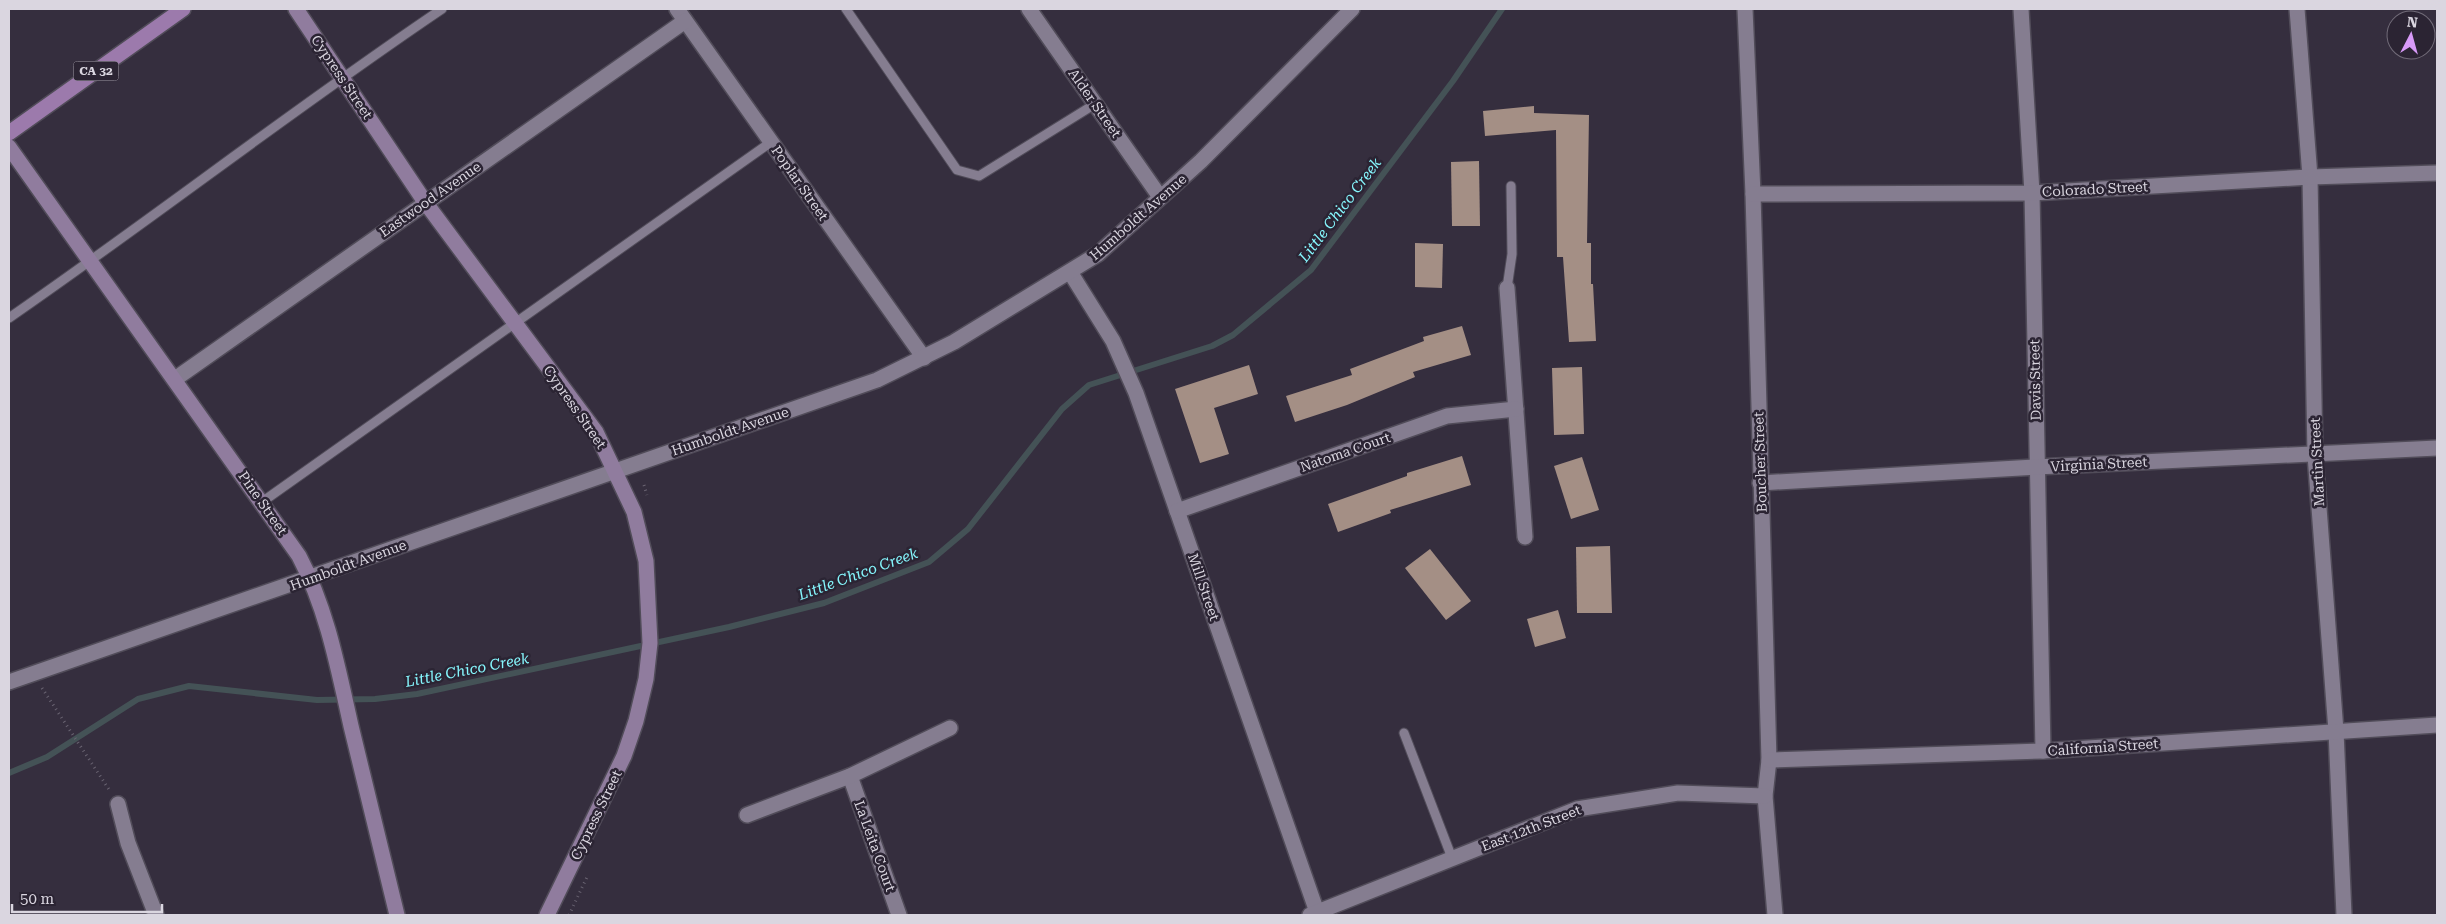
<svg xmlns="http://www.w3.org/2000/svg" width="2446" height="924" viewBox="0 0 2446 924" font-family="'Roboto Serif',serif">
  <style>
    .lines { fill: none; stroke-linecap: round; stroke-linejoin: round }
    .stream { stroke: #445256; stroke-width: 6 }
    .building { fill: #a48f85 }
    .lane-casing { stroke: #514c59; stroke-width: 11 }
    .street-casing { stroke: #514c59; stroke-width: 18 }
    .secondary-casing { stroke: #514c59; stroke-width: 18 }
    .primary-casing { stroke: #514c59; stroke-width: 18 }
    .path { stroke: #6a6472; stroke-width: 3; stroke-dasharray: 1 4; stroke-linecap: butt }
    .lane { stroke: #857d90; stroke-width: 9 }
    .street { stroke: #857d90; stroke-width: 15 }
    .secondary { stroke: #907c9e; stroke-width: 15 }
    .primary { stroke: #9c7aac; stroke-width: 15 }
    .labels { text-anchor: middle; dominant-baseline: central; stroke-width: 5; stroke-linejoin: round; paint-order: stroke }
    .shield { fill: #2b2433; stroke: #a6a1ac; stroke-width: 1 }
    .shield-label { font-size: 12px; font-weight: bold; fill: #dad6e0 }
    .street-label { font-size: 14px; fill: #dad6e0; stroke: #2b2433 }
    .water-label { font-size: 15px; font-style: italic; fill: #86f7fe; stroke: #2b2433 }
  </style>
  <rect width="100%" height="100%" fill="#352e3e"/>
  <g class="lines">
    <!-- stream -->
    <polyline class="stream" points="9,773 47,757 138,699 189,686 317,700 375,699 417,694 729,627 824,603 929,562 968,529 1062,409 1089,385 1212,346 1233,335 1311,270 1453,81 1502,9"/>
  </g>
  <!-- building -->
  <g class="building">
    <polygon points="1534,106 1534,113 1589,115 1587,243 1591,243 1591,284 1593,284 1596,341 1569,342 1563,257 1557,257 1556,130 1485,136 1483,111"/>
    <polygon points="1479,161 1480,226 1452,226 1451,162"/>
    <polygon points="1415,243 1443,244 1442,288 1415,287"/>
    <polygon points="1462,326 1471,355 1413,372 1415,377 1347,405 1295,422 1286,396 1352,375 1350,369 1424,341 1423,337"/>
    <polygon points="1249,365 1258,394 1214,408 1229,454 1200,463 1175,389"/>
    <polygon points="1582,367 1584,434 1554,435 1552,368"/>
    <polygon points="1462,456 1471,485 1390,510 1391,513 1338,532 1328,504 1407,476 1407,473"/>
    <polygon points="1582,457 1599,510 1571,519 1554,466"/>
    <polygon points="1610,546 1612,613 1577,613 1576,547"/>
    <polygon points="1430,549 1471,601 1446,620 1405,568"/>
    <polygon points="1558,610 1566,638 1535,647 1527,619"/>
  </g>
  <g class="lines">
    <defs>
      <g id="lane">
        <polyline points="846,9 957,170 979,176 1095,104"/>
        <polyline points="1507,288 1512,254 1511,186"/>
        <path d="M9 318C155 217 295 108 442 9"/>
        <polyline points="262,502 771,142"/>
        <polyline points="1404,733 1452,858"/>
      </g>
      <g id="street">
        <polyline points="677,9 924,358"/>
        <polyline points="1029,9 1160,197"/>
        <polyline points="1745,9 1753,194 1769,760 1765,796 1775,915"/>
        <polyline points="2021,9 2032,193 2043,751"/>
        <polyline points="2297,9 2310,177 2315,455 2336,731 2344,915"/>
        <polyline points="1753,194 2032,193 2310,177 2437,173"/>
        <polyline points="1070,272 1113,341 1136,393 1317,912"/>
        <polyline points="1507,288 1525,537"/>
        <polyline points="175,379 685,21"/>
        <polyline points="1760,483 2036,467 2437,448"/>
        <polyline points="1177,511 1447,416 1516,409"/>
        <polyline points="9,682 877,380 954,342 1098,254 1201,161 1352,9"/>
        <polyline points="1769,760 2043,751 2437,725"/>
        <polyline points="850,776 899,915"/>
        <polyline points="118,804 128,843 156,915"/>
        <polyline points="747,815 850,776 950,728"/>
        <polyline points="1310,915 1577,809 1678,793 1765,796"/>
      </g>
      <g id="secondary">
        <polyline points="296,9 425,202 596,432 634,512 646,561 650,643 646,679 636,721 624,756 547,915"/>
        <path d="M9 147 299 556C327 609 338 668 351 726 366 789 382 852 397 915"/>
      </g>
      <polyline id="primary" points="9,133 183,9"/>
    </defs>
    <!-- lane casing -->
    <use href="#lane" class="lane-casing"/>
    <!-- street casing -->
    <use href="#street" class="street-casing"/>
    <!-- secondary casing -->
    <use href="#secondary" class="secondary-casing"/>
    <!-- primary casing -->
    <use href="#primary" class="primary-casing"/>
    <!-- path -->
    <g class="path">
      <polyline points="644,485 647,495"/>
      <polyline points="42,688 110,791"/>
      <polyline points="569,915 588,875"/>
    </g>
    <!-- lane -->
    <use href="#lane" class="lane"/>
    <!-- street -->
    <use href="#street" class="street"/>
    <!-- secondary -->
    <use href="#secondary" class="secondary"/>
    <!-- primary -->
    <use href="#primary" class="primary"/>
  </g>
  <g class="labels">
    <!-- shield labels -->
    <rect class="shield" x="73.5" y="61.5" width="45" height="19" rx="4"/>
    <g class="shield-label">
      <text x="96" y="71">CA 32</text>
    </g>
    <!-- street labels -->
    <g class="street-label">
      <text transform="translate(342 77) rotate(56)">Cypress Street</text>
      <text transform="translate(1095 103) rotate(55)">Alder Street</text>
      <text transform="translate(800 183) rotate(55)">Poplar Street</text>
      <text transform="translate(2095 189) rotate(-3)">Colorado Street</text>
      <text transform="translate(430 199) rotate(-35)">Eastwood Avenue</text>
      <text transform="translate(1138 217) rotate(-41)">Humboldt Avenue</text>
      <text transform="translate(2035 380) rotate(-91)">Davis Street</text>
      <text transform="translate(575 407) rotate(55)">Cypress Street</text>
      <text transform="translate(730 431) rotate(-19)">Humboldt Avenue</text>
      <text transform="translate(1345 452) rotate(-19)">Natoma Court</text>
      <text transform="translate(1760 462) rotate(-92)">Boucher Street</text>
      <text transform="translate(2317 462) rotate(-93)">Martin Street</text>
      <text transform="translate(2099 464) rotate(-3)">Virginia Street</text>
      <text transform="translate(263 503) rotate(55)">Pine Street</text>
      <text transform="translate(348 565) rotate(-20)">Humboldt Avenue</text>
      <text transform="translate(1204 587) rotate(71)">Mill Street</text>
      <text transform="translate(2103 747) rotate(-4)">California Street</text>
      <text transform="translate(596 815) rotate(-64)">Cypress Street</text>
      <text transform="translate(1531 828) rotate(-21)">East 12th Street</text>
      <text transform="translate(875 846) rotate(70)">La Leita Court</text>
    </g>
    <!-- water labels -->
    <g class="water-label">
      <text transform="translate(1340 210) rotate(-53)">Little Chico Creek</text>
      <text transform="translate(858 574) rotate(-20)">Little Chico Creek</text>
      <text transform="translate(467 670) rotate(-11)">Little Chico Creek</text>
    </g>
  </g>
  <!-- border -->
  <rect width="2446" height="924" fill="none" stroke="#dad6e0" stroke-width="20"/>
  <!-- north arrow -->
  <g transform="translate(2411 35) rotate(6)"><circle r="24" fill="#2b2433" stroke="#716b78"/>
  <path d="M0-4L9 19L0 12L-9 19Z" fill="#d89af8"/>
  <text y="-8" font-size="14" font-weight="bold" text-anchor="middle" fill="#dad6e0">N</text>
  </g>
  <!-- scale -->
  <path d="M12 904v8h150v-8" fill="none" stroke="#dad6e0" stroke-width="2.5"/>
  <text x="20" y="904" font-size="15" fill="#dad6e0" stroke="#2b2433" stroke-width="4" paint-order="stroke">50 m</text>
</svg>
